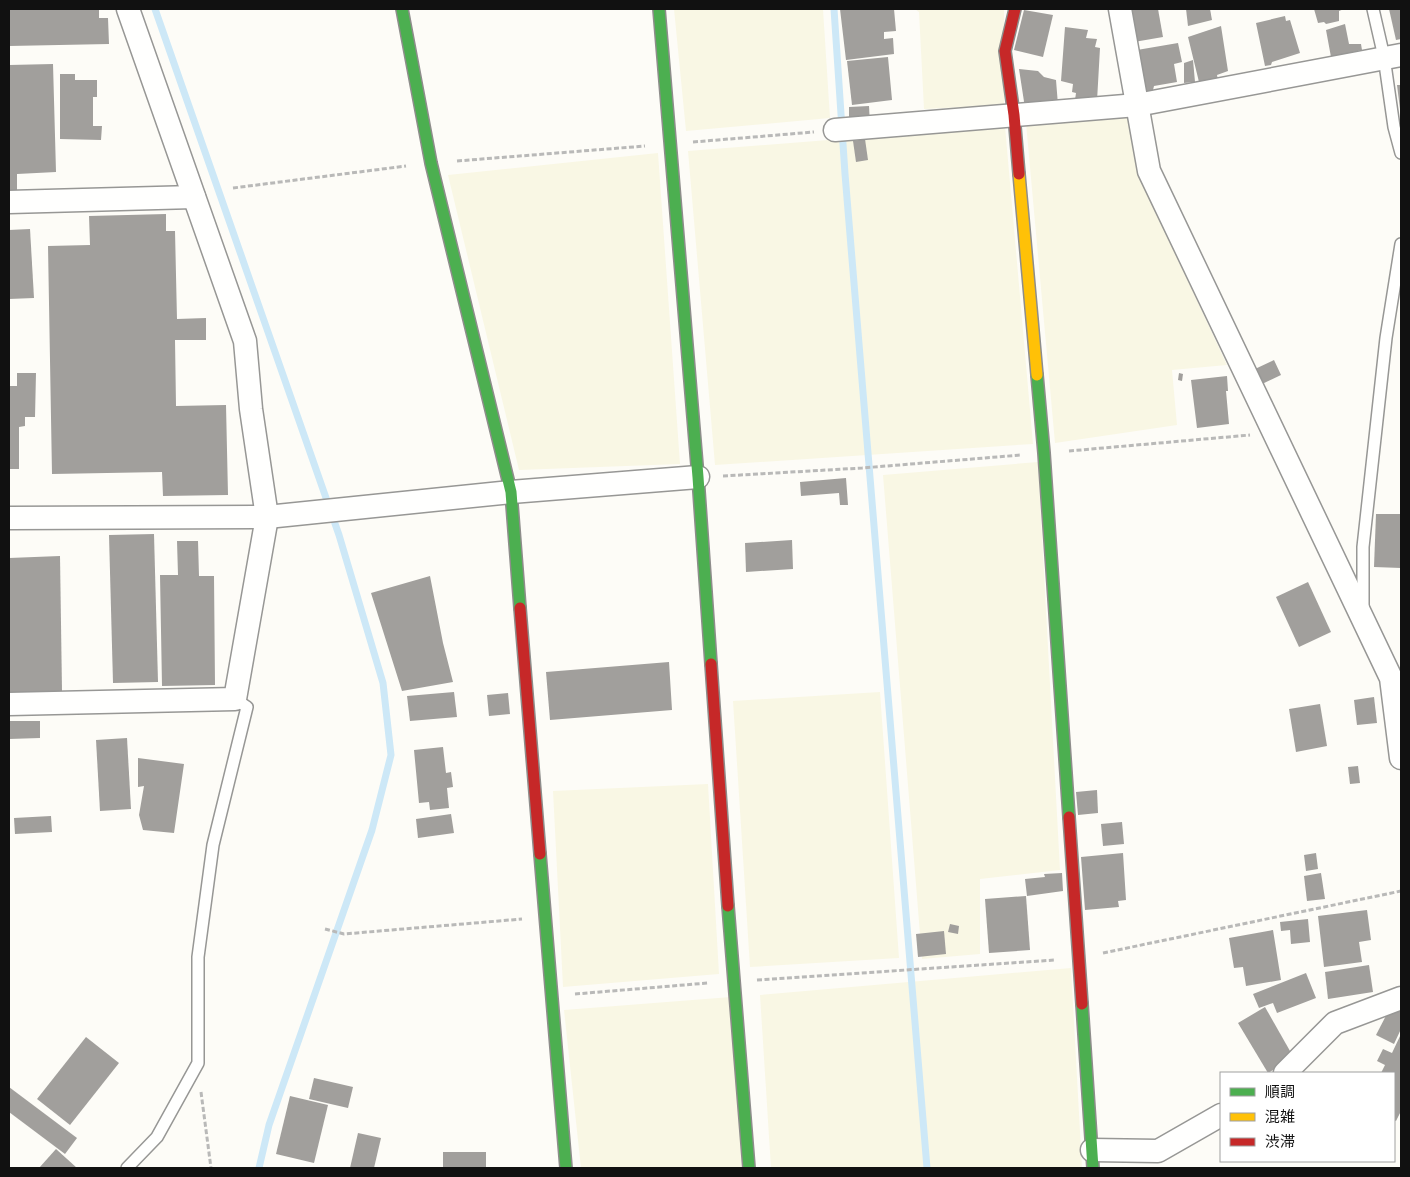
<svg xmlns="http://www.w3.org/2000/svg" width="1410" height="1177" viewBox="0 0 1410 1177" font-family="Literata,'Noto Sans JP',serif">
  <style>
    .farmland { fill: #f9f7e4 }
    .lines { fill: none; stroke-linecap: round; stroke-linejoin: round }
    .stream { stroke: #cde8f7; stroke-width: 7 }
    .building { fill: #a19f9c }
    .lane-casing { stroke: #979795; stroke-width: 14 }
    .street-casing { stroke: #979795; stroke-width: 25 }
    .fast-casing { stroke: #8e8d8b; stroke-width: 14 }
    .slow-casing { stroke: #8e8d8b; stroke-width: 14 }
    .jam-casing { stroke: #8e8d8b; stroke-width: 14 }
    .path { stroke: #b9b9b8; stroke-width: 3; stroke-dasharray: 5 2.5; stroke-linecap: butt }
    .lane { stroke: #fffffe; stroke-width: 11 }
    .street { stroke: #fffffe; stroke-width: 22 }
    .fast { stroke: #4caf50; stroke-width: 11 }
    .slow { stroke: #ffc107; stroke-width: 11 }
    .jam { stroke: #c62828; stroke-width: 11 }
  </style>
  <rect width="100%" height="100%" fill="#fdfcf7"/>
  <!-- farmland -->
  <g class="farmland">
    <polygon points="674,9 823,9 830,118 686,131"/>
    <polygon points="915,9 1004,9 1004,105 924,109 919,12"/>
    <polygon points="1130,113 1141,180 1227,365 1172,370 1177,425 1055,443 1026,123"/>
    <polygon points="1005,126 1033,444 715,465 688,151"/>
    <polygon points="658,153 680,464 519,470 448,175"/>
    <polygon points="1038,462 1060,870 980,879 980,954 922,959 883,475"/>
    <polygon points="880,692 899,958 750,967 733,701"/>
    <polygon points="708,784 719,974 563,987 553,791"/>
    <polygon points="1071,968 1082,1168 771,1168 760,995"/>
    <polygon points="731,997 742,1168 581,1168 564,1010"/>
  </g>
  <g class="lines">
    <!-- stream -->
    <g class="stream">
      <polyline points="155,9 339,535 383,683 391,755 372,830 269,1125 259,1168"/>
      <polyline points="834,9 845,174 927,1168"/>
    </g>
  </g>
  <!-- building -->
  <g class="building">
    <polygon points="9,9 99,9 99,18 108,18 109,44 9,46"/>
    <polygon points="840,9 894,9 896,31 884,32 884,39 893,38 894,54 846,60"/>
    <polygon points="1128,9 1158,9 1163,37 1134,42"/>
    <polygon points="1186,9 1210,9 1212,20 1188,26"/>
    <polygon points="1314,9 1344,9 1339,11 1339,21 1326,24 1324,22 1318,23"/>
    <polygon points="1389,9 1401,9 1401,39 1396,40"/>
    <polygon points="1024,10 1053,15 1043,57 1014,50"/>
    <polygon points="1285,16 1286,21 1290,20 1300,53 1272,62 1271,65 1265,66 1256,23"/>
    <polygon points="1345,24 1349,44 1361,44 1362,50 1331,57 1326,30"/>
    <polygon points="1221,26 1228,71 1217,75 1218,80 1199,82 1188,37"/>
    <polygon points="1065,27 1088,30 1086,38 1097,39 1095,47 1100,48 1097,101 1075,100 1076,93 1072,92 1073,84 1061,81"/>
    <polygon points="1178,43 1182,62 1174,64 1177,82 1154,86 1153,90 1146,92 1137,50"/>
    <polygon points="888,57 892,100 852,105 847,61"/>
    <polygon points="1193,60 1195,82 1184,83 1184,63"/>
    <polygon points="53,64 56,172 17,174 17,190 9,190 9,65"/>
    <polygon points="1019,69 1038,71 1044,77 1056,80 1058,105 1025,108"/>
    <polygon points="60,74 75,74 75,80 97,80 97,97 93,97 93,126 102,126 101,140 60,139"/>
    <polygon points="1397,85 1401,85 1401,109 1400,109"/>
    <polygon points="869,106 870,124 849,125 849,107"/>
    <polygon points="865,139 868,160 856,162 853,141"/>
    <polygon points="166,214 166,231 175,231 177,319 206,318 206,340 175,340 176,406 226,405 228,495 163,496 162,472 52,474 48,246 90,245 89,216"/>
    <polygon points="30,229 34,298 9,299 9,230"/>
    <polygon points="1274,360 1281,375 1262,384 1255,369"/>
    <polygon points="17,373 36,373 35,417 25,417 25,426 19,427 19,469 9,469 9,386 17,386"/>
    <polygon points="1179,373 1183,374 1182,381 1178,380"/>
    <polygon points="1227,376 1228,391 1226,391 1229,424 1197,428 1191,380"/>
    <polygon points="846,478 848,505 840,505 839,493 801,496 800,482"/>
    <polygon points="1376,514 1401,514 1401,568 1374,567"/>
    <polygon points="154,534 158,682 113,683 109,535"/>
    <polygon points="792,540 793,569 746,572 745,543"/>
    <polygon points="177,541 198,541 199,576 214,576 215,685 162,686 160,575 178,575"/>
    <polygon points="60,556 62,691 9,693 9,558"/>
    <polygon points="430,576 443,643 453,682 402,691 371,593"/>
    <polygon points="1308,582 1331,632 1299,647 1276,597"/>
    <polygon points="669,662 672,710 550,720 546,672"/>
    <polygon points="454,692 457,717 410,721 407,696"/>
    <polygon points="508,693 510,714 489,716 487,695"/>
    <polygon points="1374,697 1377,723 1357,725 1354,700"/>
    <polygon points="1320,704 1327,746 1296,752 1289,709"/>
    <polygon points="9,721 40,721 40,738 9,739"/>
    <polygon points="127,738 131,809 100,811 96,740"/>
    <polygon points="443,747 446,773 451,772 453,787 447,788 449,808 430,810 429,802 419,803 414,750"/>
    <polygon points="138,758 184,764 174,833 143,830 139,815 144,786 138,787"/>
    <polygon points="1358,766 1360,783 1350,784 1348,767"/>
    <polygon points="1097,790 1098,813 1078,815 1076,792"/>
    <polygon points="451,814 454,833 418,838 416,819"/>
    <polygon points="51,816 52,832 15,834 14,818"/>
    <polygon points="1122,822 1124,844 1103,846 1101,824"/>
    <polygon points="1123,853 1126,900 1118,901 1119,907 1085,910 1081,857"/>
    <polygon points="1316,853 1318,869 1306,871 1304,855"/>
    <polygon points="1062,873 1063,891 1027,896 1025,879 1045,877 1044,874"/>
    <polygon points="1321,873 1325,899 1307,901 1304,876"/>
    <polygon points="1026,896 1030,950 989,953 985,899"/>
    <polygon points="1367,910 1371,940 1359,942 1362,962 1324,967 1318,916"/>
    <polygon points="1308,919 1310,942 1291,944 1290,930 1281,931 1280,922"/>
    <polygon points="950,924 959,926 958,934 948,932"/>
    <polygon points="1273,930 1281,980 1246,986 1243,967 1234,968 1229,938"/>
    <polygon points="944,931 946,954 918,957 916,934"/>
    <polygon points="1369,965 1373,992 1328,999 1325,972"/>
    <polygon points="1306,973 1316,998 1277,1013 1273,1003 1259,1008 1253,994"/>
    <polygon points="1391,1006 1401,1011 1401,1029 1394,1044 1376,1035"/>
    <polygon points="1265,1007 1294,1058 1268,1073 1238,1023"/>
    <polygon points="1401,1034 1401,1111 1396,1121 1394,1120 1394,1073 1381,1073 1385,1065 1377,1061 1383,1049 1392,1053"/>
    <polygon points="86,1037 119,1063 70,1125 37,1099"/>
    <polygon points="314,1078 353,1087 348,1108 309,1099"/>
    <polygon points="9,1087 77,1138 65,1154 9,1112"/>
    <polygon points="290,1096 328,1105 314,1163 276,1154"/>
    <polygon points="358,1133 381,1138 374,1168 350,1168"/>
    <polygon points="56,1149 77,1168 39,1168"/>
    <rect x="443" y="1152" width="43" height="16"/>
  </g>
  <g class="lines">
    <defs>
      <g id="lane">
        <polyline points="1373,9 1384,57 1394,127 1401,153"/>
        <polyline points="1363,606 1363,547 1386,338 1401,244"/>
        <polyline points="127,1168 157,1137 198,1063 198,957 213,845 247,707 235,699"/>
      </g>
      <g id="street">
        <polyline points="1120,9 1149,171 1391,678 1401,758"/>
        <polyline points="835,130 1137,105 1401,55"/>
        <polyline points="9,202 194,197"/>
        <polyline points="9,518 267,517 511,492 698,477"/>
        <polyline points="9,704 235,699 267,517 251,409 245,341 128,9"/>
        <polyline points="1285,1073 1335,1023 1401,998"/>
        <polyline points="1092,1150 1158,1151 1221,1115"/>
      </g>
      <g id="fast">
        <polyline points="402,9 431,163 511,492 520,608"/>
        <polyline points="659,9 698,477 711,664"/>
        <polyline points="1037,375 1044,453 1069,817"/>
        <polyline points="540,854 566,1168"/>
        <polyline points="728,906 749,1168"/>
        <polyline points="1082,1004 1093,1168"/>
      </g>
      <polyline id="slow" points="1019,174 1037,375"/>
      <g id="jam">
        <polyline points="1015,9 1005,51 1014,115 1019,174"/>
        <polyline points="520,608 540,854"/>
        <polyline points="711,664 728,906"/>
        <polyline points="1069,817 1082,1004"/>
      </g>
    </defs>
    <!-- lane casing -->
    <use href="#lane" class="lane-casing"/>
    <!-- street casing -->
    <use href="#street" class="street-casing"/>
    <!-- fast casing -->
    <use href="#fast" class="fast-casing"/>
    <!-- slow casing -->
    <use href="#slow" class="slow-casing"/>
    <!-- jam casing -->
    <use href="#jam" class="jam-casing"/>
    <!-- path -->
    <g class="path">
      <polyline points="693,142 814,132"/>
      <polyline points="457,161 645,146"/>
      <polyline points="233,188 406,166"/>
      <polyline points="1069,451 1250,435"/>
      <polyline points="723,476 862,468 1021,455"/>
      <polyline points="325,929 344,934 522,919"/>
      <polyline points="1103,953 1401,891"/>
      <polyline points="757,980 1055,960"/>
      <polyline points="575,994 708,983"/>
      <polyline points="201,1092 211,1168"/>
    </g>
    <!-- lane -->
    <use href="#lane" class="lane"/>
    <!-- street -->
    <use href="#street" class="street"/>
    <!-- fast -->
    <use href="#fast" class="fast"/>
    <!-- slow -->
    <use href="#slow" class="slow"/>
    <!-- jam -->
    <use href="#jam" class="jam"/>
  </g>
  <!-- border -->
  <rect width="1410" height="1177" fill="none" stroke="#111111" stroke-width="20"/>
  <!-- legend -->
  <rect x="1220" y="1072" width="175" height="90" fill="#ffffff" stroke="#a0a0a0"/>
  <rect x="1230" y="1088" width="25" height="8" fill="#4caf50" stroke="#a0a0a0"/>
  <text x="1265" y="1097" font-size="15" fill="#111111">順調</text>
  <rect x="1230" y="1113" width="25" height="8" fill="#ffc107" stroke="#a0a0a0"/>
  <text x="1265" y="1122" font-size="15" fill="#111111">混雑</text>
  <rect x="1230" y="1138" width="25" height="8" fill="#c62828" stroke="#a0a0a0"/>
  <text x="1265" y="1147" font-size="15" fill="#111111">渋滞</text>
</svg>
